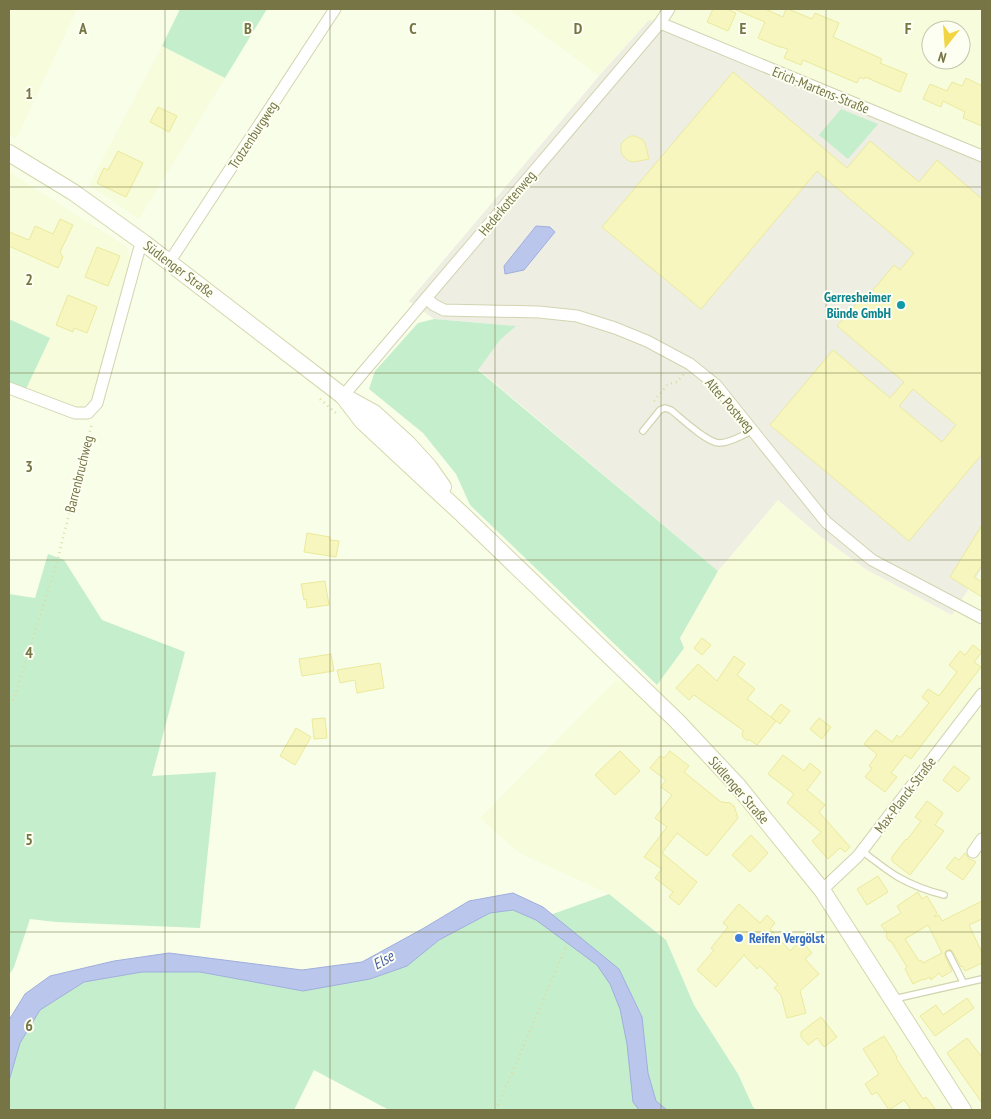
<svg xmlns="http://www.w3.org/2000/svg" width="991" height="1119" viewBox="0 0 991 1119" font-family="'PT Sans Narrow',sans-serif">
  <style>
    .residential { fill: #f6fcdc; fill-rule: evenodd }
    .industrial { fill: #eeefe2 }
    .green { fill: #c5eecd }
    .water { fill: #bac6eb; stroke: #a0aedd }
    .building { fill: #f6f6be; stroke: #ebea9c; fill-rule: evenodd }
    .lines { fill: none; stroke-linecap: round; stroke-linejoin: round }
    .service-casing { stroke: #d2d4af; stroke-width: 8 }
    .minor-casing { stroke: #d2d4af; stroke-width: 13 }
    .secondary-casing { stroke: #d5d7ac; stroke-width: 18 }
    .path { stroke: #dcdca0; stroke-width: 2.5; stroke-dasharray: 1 4; stroke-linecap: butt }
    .service { stroke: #fff; stroke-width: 5.5 }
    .minor { stroke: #fff; stroke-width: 11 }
    .secondary { stroke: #fff; stroke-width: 16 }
    .grid { fill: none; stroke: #777546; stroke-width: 1; stroke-opacity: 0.55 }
    .culture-dot { fill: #0f9aa8; stroke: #fcfff1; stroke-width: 2 }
    .shop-dot { fill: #3f7fe0; stroke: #fcfff1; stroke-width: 2 }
    .labels { text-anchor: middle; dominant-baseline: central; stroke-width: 4; stroke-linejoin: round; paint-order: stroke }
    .street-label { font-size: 14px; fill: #777546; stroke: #fcfff1 }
    .culture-label { font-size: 14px; font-weight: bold; fill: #0d838f; stroke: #fcfff1; text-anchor: end }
    .shop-label { font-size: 14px; font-weight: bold; fill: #366cbe; stroke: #fcfff1; text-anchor: start }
    .water-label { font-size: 15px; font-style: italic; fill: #485ea8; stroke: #fcfff1 }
    .grid-label { font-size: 16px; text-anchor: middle; font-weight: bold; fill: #777546; stroke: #fcfff1; stroke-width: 4; stroke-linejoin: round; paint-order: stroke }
  </style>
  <rect width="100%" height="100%" fill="#f9fee9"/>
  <!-- residential -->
  <g class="residential">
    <polygon points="9,9 77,9 16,139 9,135"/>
    <path d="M508 9H982V151L649 20 599 76ZM931 30H961V60H931Z"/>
    <polygon points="162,46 225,78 139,219 89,185"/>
    <polygon points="9,172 127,247 130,261 91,402 79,408 26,389 49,338 9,319"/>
    <polygon points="778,500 820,536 867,570 952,615 982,568 982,1110 756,1110 753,1107 738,1074 694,1005 666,940 609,894 519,853 480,818 615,681 657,685 680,638 718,571"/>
  </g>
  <!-- industrial -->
  <polygon class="industrial" points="649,20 682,25 982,151 982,568 952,615 867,570 820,536 778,500 718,571 478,369 500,340 515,326 434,319 409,301 599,76"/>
  <!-- green -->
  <g class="green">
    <polygon points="180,9 267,9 225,78 162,46"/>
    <polygon points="841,109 878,124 848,159 819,135"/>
    <polygon points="9,319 50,338 26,389 9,383"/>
    <polygon points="434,319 516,326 500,340 478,370 718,571 680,638 684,648 657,685 470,505 456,474 423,433 369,389 375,371 418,323"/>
    <polygon points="48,554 64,560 102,620 185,652 152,776 216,772 200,928 56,922 30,919 14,967 9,975 9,594 35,598"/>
    <polygon points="609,894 666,940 694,1005 738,1074 753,1107 756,1110 389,1110 314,1070 294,1110 9,1110 9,1081 20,1042 40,1010 84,982 142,972 200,972 303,991 407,966 439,940 490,913 513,910 536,920"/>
  </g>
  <!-- water -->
  <g class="water">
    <polygon points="536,226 550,227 555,232 524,270 505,274 504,266"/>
    <polygon points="513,893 543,907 619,969 642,1017 648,1073 656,1101 667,1110 639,1110 633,1102 627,1044 620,1009 610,984 597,965 536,920 513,910 490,913 439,940 407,966 370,979 303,991 200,972 142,972 84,982 40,1010 20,1043 9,1081 9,1020 25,994 50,976 114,961 169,953 302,970 362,962 424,928 469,901"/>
  </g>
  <!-- building -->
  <g class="building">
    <polygon points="713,9 727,9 736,13 728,31 707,22"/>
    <polygon points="734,9 765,9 783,17 786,9 788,9 812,19 815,13 839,23 833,37 882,59 880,63 907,74 900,92 865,77 864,79 860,77 857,83 803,60 801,65 784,58 788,49 777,46 758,38 765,22"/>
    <path d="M733 72 847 168 870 141 919 182 937 160 982 199V454L909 541 770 425 833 350 890 398 904 382 837 326 862 297 865 300 894 265 900 270 914 253 817 171 701 309 602 227ZM913 389 956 425 942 442 899 406Z"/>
    <polygon points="966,78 982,86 982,126 963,118 965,112 943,101 941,107 923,99 930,84 947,91 952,82 962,86"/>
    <polygon points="158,107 177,116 169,132 150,122"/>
    <polygon points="631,136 635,136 643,140 645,143 649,159 634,162 629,161 623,156 621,152 621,144 627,138"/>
    <polygon points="118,151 143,163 126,197 97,183 104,168 108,170"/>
    <polygon points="60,219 73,225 60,252 63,257 58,268 9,246 9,232 29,240 35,226 53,234"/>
    <polygon points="97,247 120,256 108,286 85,277"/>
    <polygon points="68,295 97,307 87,333 74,328 73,332 56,325"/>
    <polygon points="982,525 982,565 974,577 982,582 982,597 950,577"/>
    <polygon points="307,533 330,537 330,540 339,541 336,557 304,552"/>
    <polygon points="325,581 329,605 307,608 306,599 304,600 301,584"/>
    <polygon points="702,638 711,645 702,655 694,648"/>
    <polygon points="973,645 982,652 974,662 981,667 911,759 905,755 891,773 897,777 885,792 865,777 872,768 869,766 876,756 876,755 877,754 864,744 876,730 892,742 897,735 900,738 929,703 922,697 928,689 939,696 957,672 949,665 960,651 965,655"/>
    <polygon points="331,654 334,671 302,676 299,659"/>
    <polygon points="734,656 745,664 737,675 755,689 747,699 776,721 757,745 750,740 746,740 743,737 742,733 744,731 694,695 689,700 676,688 698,664 717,681"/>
    <polygon points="380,663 384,688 357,693 355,680 340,683 337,670"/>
    <polygon points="781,704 790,711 780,724 771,717"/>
    <polygon points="325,718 327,738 314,739 312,719"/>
    <polygon points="819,718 831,727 822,739 810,729"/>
    <polygon points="296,728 311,737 295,765 280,756"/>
    <polygon points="620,751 640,771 615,795 595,775"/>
    <polygon points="670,751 689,766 684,772 721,802 730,803 734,806 738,818 707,856 677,833 662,853 697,882 679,905 669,897 673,892 655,878 662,869 644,857 667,827 655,818 672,795 661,787 666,780 650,768 660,756 664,758"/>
    <polygon points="783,755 804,771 810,763 821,772 807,790 825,805 819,812 850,847 845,852 840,848 828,859 812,841 821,832 787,803 794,794 768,774"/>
    <polygon points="954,766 970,778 958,792 943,780"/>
    <polygon points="927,801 943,813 935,825 944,831 910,875 892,861 892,857 906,839 907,840 921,821 915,817"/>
    <polygon points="751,835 768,853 750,872 732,855"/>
    <polygon points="965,853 968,858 976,862 963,880 946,868 955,857 959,860"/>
    <polygon points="878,876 888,892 867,905 857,889"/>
    <path d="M918 892 922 899 927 896 937 913 934 917 939 915 942 921 982 901V919L969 925 982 953V963L965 971 962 966 961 967 953 952 950 949 947 950 945 952V956L952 971 942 977 939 973 931 980 930 977 924 980 923 979 913 984 905 969 907 967 891 941H889L886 936 887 933 881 925 901 913 897 906ZM928 925 942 953 923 963 921 960 919 961 905 939Z"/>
    <polygon points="739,904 760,923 767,915 775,923 770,929 790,951 801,940 812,953 805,959 819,974 800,991 806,1013 787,1018 781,995 774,988 778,985 760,966 757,969 744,955 716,987 697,970 714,950 711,948 728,927 723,923"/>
    <polygon points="967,998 974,1008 935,1036 920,1016 936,1005 943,1015"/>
    <polygon points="821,1017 837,1037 824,1047 817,1038 808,1045 801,1037 801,1032"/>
    <polygon points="884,1036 897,1057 896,1058 923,1099 926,1097 936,1110 907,1110 910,1108 904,1100 889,1110 877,1092 872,1095 865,1084 879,1074 863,1049"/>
    <polygon points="967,1038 982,1057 982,1103 947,1053"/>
  </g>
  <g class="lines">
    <defs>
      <g id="service">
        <path d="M643 431 660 410 665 408 671 410C681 418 706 442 719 443 731 443 742 435 752 431"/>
        <path d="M862 851C874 860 886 870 898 877 912 885 928 891 944 895"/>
        <polyline points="949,954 963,982"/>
        <polyline points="894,999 982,979"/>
      </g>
      <g id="minor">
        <polyline points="660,23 982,156"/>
        <polyline points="170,261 335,9"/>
        <polyline points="426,298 434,305 444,310 539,312 577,316 615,328 647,341 690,364 716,385 826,522 872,560 982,618"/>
        <polyline points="9,388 75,413 88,413 97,403 139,250 144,243"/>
        <polyline points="343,396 660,23 669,9"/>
        <polyline points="973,852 982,839"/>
        <polyline points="822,890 858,856 982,694"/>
      </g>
      <g id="secondary">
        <polyline points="9,153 73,192 144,243 343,396 374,413 408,444 429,467 443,487"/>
        <polyline points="343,396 363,422 462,514 677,721 738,786 822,890 963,1110"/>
      </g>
    </defs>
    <!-- service casing -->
    <use href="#service" class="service-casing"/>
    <!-- minor casing -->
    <use href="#minor" class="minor-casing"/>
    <!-- secondary casing -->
    <use href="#secondary" class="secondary-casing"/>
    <!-- path -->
    <g class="path">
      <polyline points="320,399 337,414"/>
      <polyline points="654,401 668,384 677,382 684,374"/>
      <polyline points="9,704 14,699 57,562 92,423"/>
      <polyline points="496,1110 566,947"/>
    </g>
    <!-- service -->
    <use href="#service" class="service"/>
    <!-- minor -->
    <use href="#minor" class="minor"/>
    <!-- secondary -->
    <use href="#secondary" class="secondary"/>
  </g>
  <!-- grid -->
  <path class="grid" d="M165 9V1110M330 9V1110M495 9V1110M661 9V1110M826 9V1110M9 187H982M9 373H982M9 560H982M9 746H982M9 932H982"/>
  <!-- markers -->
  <circle class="culture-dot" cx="901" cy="305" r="5"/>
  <circle class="shop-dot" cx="739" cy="938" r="5"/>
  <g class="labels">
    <!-- street labels -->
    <g class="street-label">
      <text transform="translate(821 90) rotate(22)">Erich-Martens-Straße</text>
      <text transform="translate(253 135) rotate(-57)">Trotzenburgweg</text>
      <text transform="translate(507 203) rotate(-50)">Hederkottenweg</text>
      <text transform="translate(179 269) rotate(37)">Südlenger Straße</text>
      <text transform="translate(730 405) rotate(49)">Alter Postweg</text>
      <text transform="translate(79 474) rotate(-76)">Barrenbruchweg</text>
      <text transform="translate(739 790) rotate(49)">Südlenger Straße</text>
      <text transform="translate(905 795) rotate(-53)">Max-Planck-Straße</text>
    </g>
    <!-- culture labels -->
    <g class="culture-label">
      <text x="891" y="297">Gerresheimer<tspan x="891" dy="16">Bünde GmbH</tspan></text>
    </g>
    <!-- shop labels -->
    <g class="shop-label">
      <text x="749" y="938">Reifen Vergölst</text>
    </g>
    <!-- water labels -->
    <g class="water-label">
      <text transform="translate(383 960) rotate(-30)">Else</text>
    </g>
  </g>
  <g class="grid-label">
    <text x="83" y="34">A</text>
    <text x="248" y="34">B</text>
    <text x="413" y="34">C</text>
    <text x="578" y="34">D</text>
    <text x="743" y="34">E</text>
    <text x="908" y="34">F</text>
    <text x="29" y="99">1</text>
    <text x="29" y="285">2</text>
    <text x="29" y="472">3</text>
    <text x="29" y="658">4</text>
    <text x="29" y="845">5</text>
    <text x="29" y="1031">6</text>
  </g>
  <!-- border -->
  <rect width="991" height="1119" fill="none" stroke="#777546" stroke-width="20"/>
  <!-- north arrow -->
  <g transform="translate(946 45) rotate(197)"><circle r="24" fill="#fcfff1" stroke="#c7c8ad"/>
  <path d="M0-4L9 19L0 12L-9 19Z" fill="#f2d544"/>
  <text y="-8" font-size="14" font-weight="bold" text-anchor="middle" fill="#777546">N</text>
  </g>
</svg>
